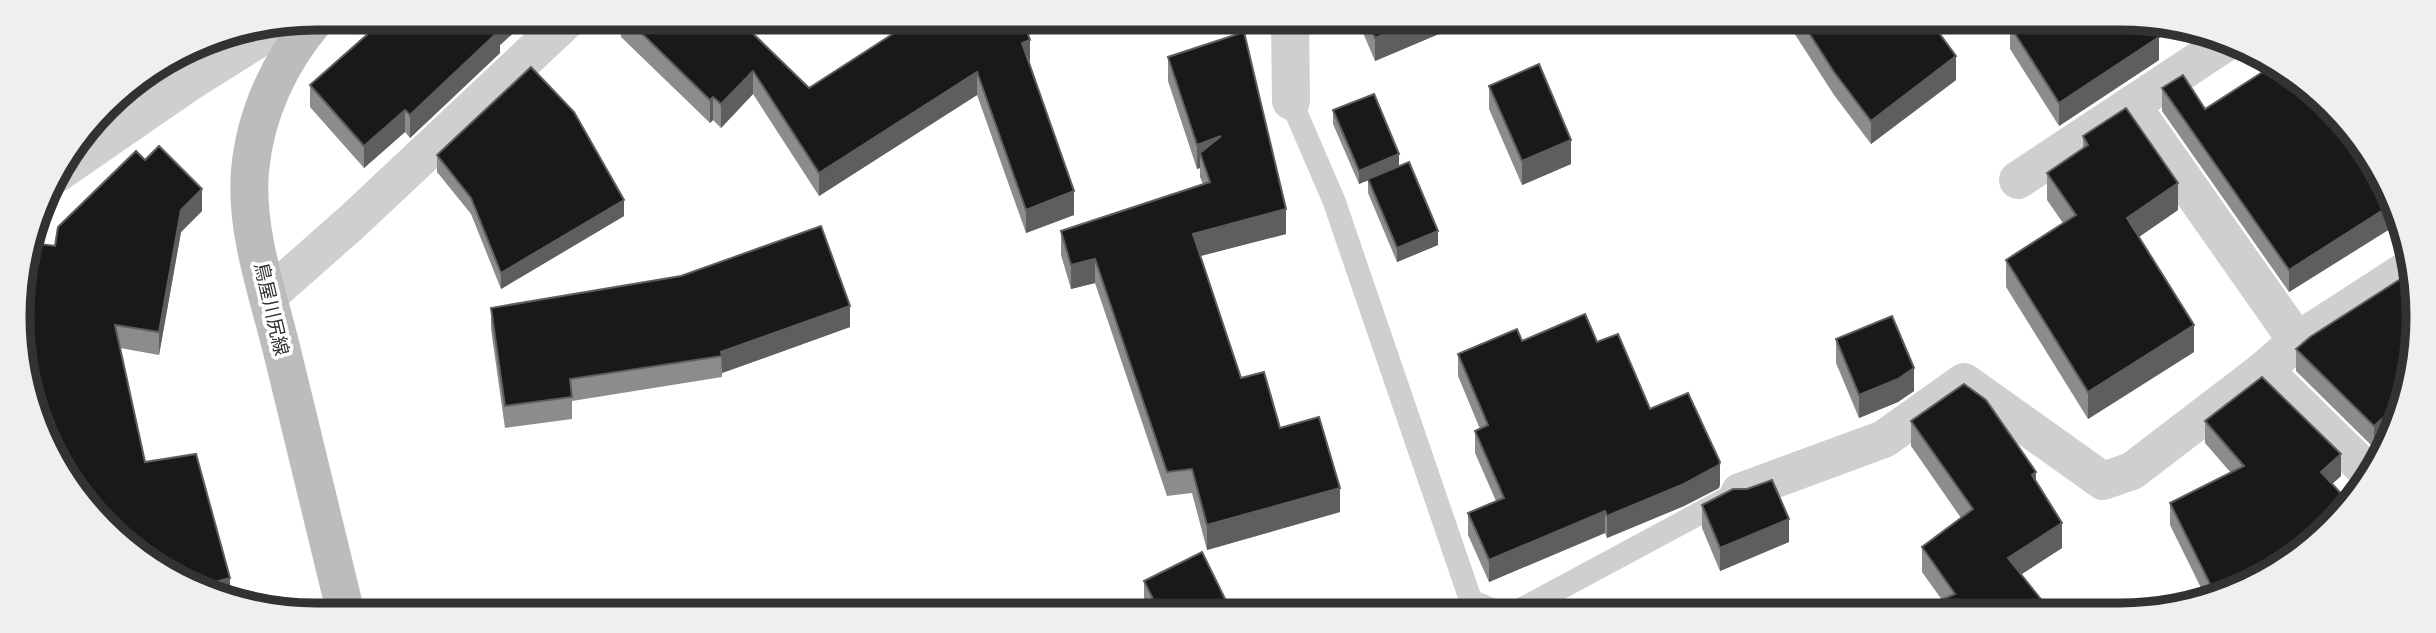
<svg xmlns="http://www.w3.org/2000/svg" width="2436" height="633" viewBox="0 0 2436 633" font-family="Raleway,'Noto Sans JP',sans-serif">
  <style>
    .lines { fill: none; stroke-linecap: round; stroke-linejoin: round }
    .service { stroke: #cfcfcf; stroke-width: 23 }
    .minor { stroke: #cfcfcf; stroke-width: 38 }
    .secondary { stroke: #bcbcbc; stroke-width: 38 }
    .wall { fill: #8c8c8c }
    .shaded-wall { fill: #5e5e5e }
    .building { fill: #191919; stroke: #5e5e5e; stroke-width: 2 }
    .labels { text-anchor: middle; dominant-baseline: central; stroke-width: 7; stroke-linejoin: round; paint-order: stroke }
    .street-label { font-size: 19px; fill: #323232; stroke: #fff }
    .rim { fill: none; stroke: #323232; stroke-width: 9 }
  </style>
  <rect width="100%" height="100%" fill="#fff"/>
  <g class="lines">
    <!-- service -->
    <g class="service">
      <polyline points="1291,101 1334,201 1471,601 1498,612"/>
      <polyline points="1516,612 1728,498"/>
    </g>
    <!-- minor -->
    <g class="minor">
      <polyline points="1290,20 1291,101"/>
      <polyline points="2132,106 2297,341"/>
      <polyline points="56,174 185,85 282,24"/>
      <polyline points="2018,180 2225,43"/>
      <polyline points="268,296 353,221 569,18"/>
      <polyline points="2264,370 2371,475"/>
      <polyline points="1740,492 1884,439 1964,382 2103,481 2132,471 2264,370 2297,341 2413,266"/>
    </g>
    <!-- secondary -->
    <path class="secondary" d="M317 18C280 60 255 114 250 171 245 229 267 291 281 347 302 435 324 522 345 610"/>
  </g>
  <!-- wall -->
  <g class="wall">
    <polygon points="374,18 530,18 500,45 500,53 410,138 405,132 364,168 310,107 310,85 375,27 374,26"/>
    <polygon points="621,18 773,19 773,23 752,32 809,88 1030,63 1074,215 1026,233 977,95 819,196 753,94 721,128 713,120 710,123 621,37"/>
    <polygon points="1358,21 1453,21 1453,28 1375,61"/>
    <polygon points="1787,22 1931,22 1956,80 1871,144 1834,95"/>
    <polygon points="2010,26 2159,38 2159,60 2059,126 2010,49"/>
    <polygon points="1168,57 1286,234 1200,256 1241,378 1280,428 1340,512 1207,550 1192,493 1167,496 1095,283 1071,289 1061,255 1061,231 1203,184 1200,177 1200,168 1197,169 1168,81"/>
    <polygon points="1489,86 1571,164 1522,185 1489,109"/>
    <polygon points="2162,88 2205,109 2368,150 2403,234 2400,236 2393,227 2289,292 2162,111"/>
    <polygon points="1333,110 1399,166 1438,245 1397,262 1368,193 1368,180 1359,184 1333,124"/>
    <polygon points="2083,136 2178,210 2139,237 2194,352 2088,419 2006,287 2006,260 2063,223 2047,200 2047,173 2083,149"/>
    <polygon points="437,155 624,216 501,289 471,214 437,172"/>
    <polygon points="145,160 202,211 181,232 159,355 120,348 145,462 230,599 80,499 33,412 18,297 55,246"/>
    <polygon points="491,308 850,327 722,373 722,377 572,401 572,419 505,428 491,329"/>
    <polygon points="1836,339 1914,391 1898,402 1859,418 1836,363"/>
    <polygon points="1522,341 1597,342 1650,409 1720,484 1719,488 1684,506 1607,538 1605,533 1489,582 1468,535 1468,513 1496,501 1475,453 1475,431 1480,429 1458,376 1458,354"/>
    <polygon points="2296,349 2413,374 2390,434 2374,448 2296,371"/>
    <polygon points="1911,421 2036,483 2062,548 2021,574 2052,613 1926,613 1926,606 1942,600 1922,572 1922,547 1961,518 1911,446"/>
    <polygon points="2205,421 2341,476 2332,484 2251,585 2206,598 2170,525 2170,503 2231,473 2205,443"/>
    <polygon points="1702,505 1789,542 1720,571 1702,528"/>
    <polygon points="1144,581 1231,611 1147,611 1144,604"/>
  </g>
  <!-- shaded-wall -->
  <g class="shaded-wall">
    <polygon points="505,18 530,18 500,45 500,53 410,138 410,115"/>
    <polygon points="735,19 773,19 773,23 735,39"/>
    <polygon points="1415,21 1453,21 1453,28 1375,61 1375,38"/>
    <polygon points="2149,23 2177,23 2180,24 2159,38 2159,60 2059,126 2059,103"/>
    <polygon points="1030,40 1030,63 1022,43"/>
    <polygon points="1956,56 1956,80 1871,144 1871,121"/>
    <polygon points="753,71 753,94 721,128 721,104"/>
    <polygon points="977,72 977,95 819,196 819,173"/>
    <polygon points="713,97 713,120 710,123 710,100"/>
    <polygon points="405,110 405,132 364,168 364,146"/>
    <polygon points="1221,136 1200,153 1200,168 1197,169 1197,145"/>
    <polygon points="1571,140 1571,164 1522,185 1522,161"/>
    <polygon points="1399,154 1399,168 1359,184 1359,171"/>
    <polygon points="2178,183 2178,210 2127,245 2127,218"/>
    <polygon points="202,189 202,211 181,232 159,355 159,332 181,210"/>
    <polygon points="1074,191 1074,215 1026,233 1026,210"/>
    <polygon points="624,200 624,216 501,289 501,273"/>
    <polygon points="2391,205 2393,210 2393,227 2289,292 2289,270"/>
    <polygon points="1286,209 1286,234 1193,258 1193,234"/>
    <polygon points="1438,231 1438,245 1397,262 1397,248"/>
    <polygon points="1095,259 1095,283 1071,289 1071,265"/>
    <polygon points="850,306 850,327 722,373 721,352"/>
    <polygon points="2194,325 2194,352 2088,419 2088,392"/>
    <polygon points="1914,368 1914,391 1898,402 1859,418 1859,395"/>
    <polygon points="2390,412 2390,434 2374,448 2374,426"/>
    <polygon points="2341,454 2341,476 2321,494 2321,472"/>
    <polygon points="1720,462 1720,484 1719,488 1684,506 1607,538 1607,516"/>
    <polygon points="2036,472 2036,497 2032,475"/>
    <polygon points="1340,488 1340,512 1207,550 1207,525"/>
    <polygon points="1605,511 1605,533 1489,582 1489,560"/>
    <polygon points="1789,519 1789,542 1720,571 1720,548"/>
    <polygon points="2062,523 2062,548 2008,583 2008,558"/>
    <polygon points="230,578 230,599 197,587"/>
  </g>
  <!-- building -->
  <g class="building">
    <polygon points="386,18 505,18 496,26 500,30 410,115 405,110 364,146 310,85"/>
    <polygon points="626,18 738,19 809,88 916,19 1023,20 1030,40 1022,43 1074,191 1026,210 977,72 819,173 753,71 721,104 713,97 710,100"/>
    <polygon points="1368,21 1415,21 1375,38"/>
    <polygon points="1802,22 1931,22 1956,56 1871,121 1834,72"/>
    <polygon points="2015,23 2150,23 2159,37 2059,103 2010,26"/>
    <polygon points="1244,32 1286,209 1193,234 1241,378 1264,372 1280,428 1319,417 1340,488 1207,525 1192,469 1167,472 1095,259 1071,265 1061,231 1210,182 1200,153 1221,136 1197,145 1168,57"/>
    <polygon points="1539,64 1571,140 1522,161 1489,86"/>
    <polygon points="2275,64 2285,68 2368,150 2391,205 2289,270 2162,88 2183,75 2205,109"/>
    <polygon points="531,67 574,112 624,200 501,273 471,198 437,155"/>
    <polygon points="1374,94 1399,154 1359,171 1333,110"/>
    <polygon points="2126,108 2178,183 2127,218 2194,325 2088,392 2006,260 2076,215 2047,173 2088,145 2083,136"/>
    <polygon points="159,146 202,189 181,210 159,332 115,325 145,462 196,454 230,578 197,587 167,575 80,499 36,418 31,392 18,297 33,243 55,246 58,227 136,151 145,160"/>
    <polygon points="1409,162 1438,231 1397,248 1368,179"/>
    <polygon points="821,226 850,306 721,352 722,356 570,379 572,397 505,406 491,308 681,276"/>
    <polygon points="2413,271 2413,374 2396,420 2390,412 2374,426 2296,349 2310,337"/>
    <polygon points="1585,314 1597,342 1618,334 1650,409 1688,393 1720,462 1719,465 1684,484 1607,516 1605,511 1489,560 1468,513 1504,498 1475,431 1488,425 1458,354 1517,329 1522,341"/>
    <polygon points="1892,316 1914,368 1898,379 1859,395 1836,339"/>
    <polygon points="2262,377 2341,454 2321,472 2349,502 2317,541 2251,585 2216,596 2170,503 2244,466 2205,421"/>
    <polygon points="1964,384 1986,400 2036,472 2032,475 2062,523 2008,558 2052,613 1932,613 1926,606 1955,594 1922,547 1973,509 1911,421"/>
    <polygon points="1772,480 1789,519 1720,548 1702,505 1733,489 1747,489"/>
    <polygon points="1202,552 1231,611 1159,611 1144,581"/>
  </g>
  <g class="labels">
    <!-- street labels -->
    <g class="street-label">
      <text transform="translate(272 309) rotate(77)">鳥屋川尻線</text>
    </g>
  </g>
  <!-- crop -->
  <path d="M0 0H2436V633H0ZM316 30H2120A286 286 0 0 1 2406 316V317A286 286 0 0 1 2120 603H316A286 286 0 0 1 30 317V316A286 286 0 0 1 316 30Z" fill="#efefef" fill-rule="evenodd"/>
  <path class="rim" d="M316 30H2120A286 286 0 0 1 2406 316V317A286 286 0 0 1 2120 603H316A286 286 0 0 1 30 317V316A286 286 0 0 1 316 30Z"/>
</svg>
